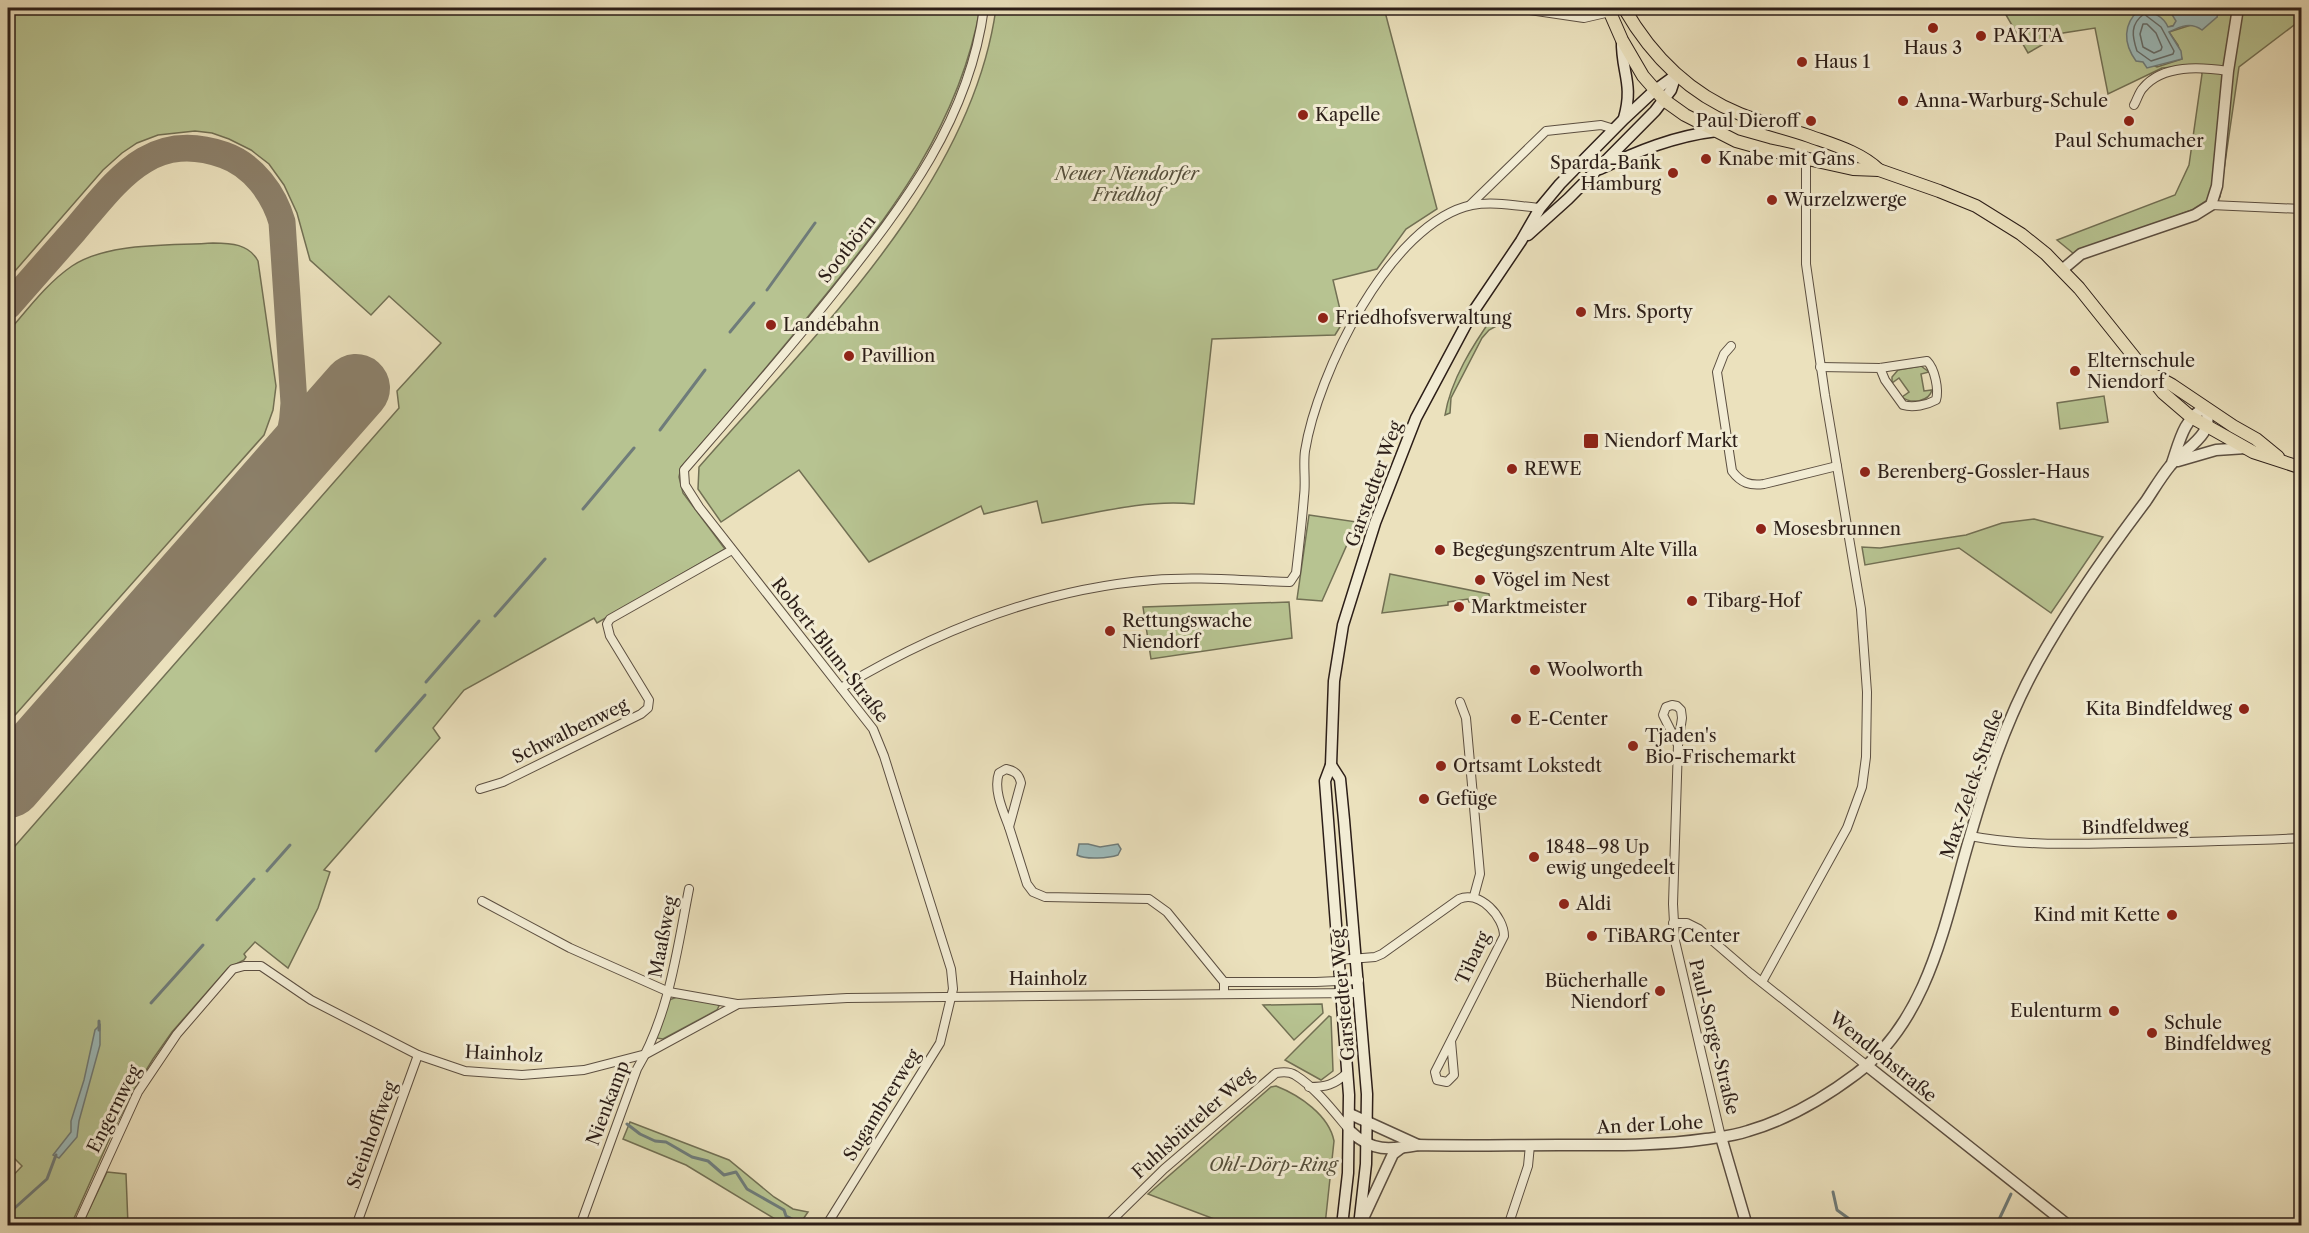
<svg xmlns="http://www.w3.org/2000/svg" width="2309" height="1233" viewBox="0 0 2309 1233" font-family="'Libre Caslon Text',serif">
  <style>
    .green { fill: #b7c391; stroke: #727054; stroke-width: 1.5 }
    .water { fill: #9cbbbb; stroke: #6f7c7a; stroke-width: 1.5 }
    .lines { fill: none; stroke-linecap: round; stroke-linejoin: round }
    .shore { stroke: #646c6a; stroke-width: 1.5 }
    .stream { stroke: #6f7c7a; stroke-width: 3 }
    .taxiway { stroke: #8c806a; stroke-width: 27 }
    .runway { stroke: #8c806a; stroke-width: 68 }
    .minor-casing { stroke: #5c4f41; stroke-width: 10 }
    .tertiary-casing { stroke: #5c4f41; stroke-width: 13 }
    .secondary-casing { stroke: #2c1e18; stroke-width: 13 }
    .primary-casing { stroke: #2c1e18; stroke-width: 14 }
    .minor { stroke: #f2ecd4; stroke-width: 8 }
    .tertiary { stroke: #f2ecd4; stroke-width: 10 }
    .secondary { stroke: #f2ecd4; stroke-width: 10 }
    .primary { stroke: #ebe1bd; stroke-width: 12 }
    .poi-dot { fill: #8f2418; stroke: #f2ecd4; stroke-width: 2 }
    .labels { text-anchor: middle; dominant-baseline: central; stroke-width: 6; stroke-linejoin: round; paint-order: stroke }
    .poi-label { font-size: 18px; fill: #2c1e18; stroke: #f2ecd4; text-anchor: start }
    .park-label { font-size: 18px; font-style: italic; fill: #56503c; stroke: #f2ecd4 }
    .street-label { font-size: 18px; fill: #2c1e18; stroke: #f2ecd4 }
  </style>
  <rect width="100%" height="100%" fill="#ebe1bd"/>
  <filter id="stains"><feTurbulence type="fractalNoise" baseFrequency=".00333" numOctaves="4"/><feColorMatrix values="0 0 0 0 .2 0 0 0 0 .09 0 0 0 0 .02 0 0 0 .5 -.17"/></filter>
  <radialGradient id="worn" r=".72"><stop offset=".6" stop-color="#630" stop-opacity="0"/><stop offset="1" stop-color="#630" stop-opacity=".3"/></radialGradient>
  <!-- green -->
  <g class="green">
    <path d="M8 8H980C960 123 891 215 819 303 774 359 728 413 681 467L679 477 683 493 725 549 597 623 594 618 464 690 433 728 440 738 324 870 330 872 318 908 288 968 255 942 244 954 246 957 244 960 228 968 172 1032 153 1059 134 1090 113 1131 71 1225H8V1181L22 1166 8 1152V854L399 408 397 391 441 343 389 296 371 315 310 260 297 213 284 185 269 164 251 150 229 139 212 133 195 131 158 135 137 143 122 153 103 170 8 279Z"/>
    <path d="M996 8H1384L1437 209 1406 229 1377 269 1333 280 1343 322 1335 335 1212 339 1194 504C1143 499 1092 514 1042 523L1037 501 984 514 981 506 869 562 799 470 721 522 698 489 699 467C812 337 972 186 996 8Z"/>
    <polygon points="2002,8 2168,8 2177,21 2176,25 2168,27 2155,13 2143,61 2157,67 2182,59 2178,45 2169,32 2217,17 2219,8 2301,8 2302,19 2239,67 2220,197 2206,201 2192,210 2074,254 2057,240 2175,195 2189,165 2202,74 2200,65 2162,68 2108,94 2095,28 2063,33 2028,53"/>
    <path d="M213 243C231 243 249 244 258 261L276 386 273 410 264 435 8 723V332C28 309 47 283 72 266 108 242 170 246 213 243Z"/>
    <path d="M1494 315 1500 320V324L1489 330 1482 338 1451 398 1450 413 1445 415C1451 379 1473 345 1494 315Z"/>
    <path d="M1921 366 1929 372 1921 374 1924 391 1932 390C1929 402 1911 404 1902 397L1909 392 1899 378 1892 383V377L1898 370Z"/>
    <polygon points="2104,396 2108,422 2060,429 2057,403"/>
    <polygon points="1309,515 1357,522 1322,601 1297,599"/>
    <polygon points="2034,519 2103,537 2051,613 1959,548 1865,565 1862,547 1880,548 1966,535 2002,523"/>
    <polygon points="1390,574 1489,594 1490,599 1469,602 1468,599 1448,602 1448,605 1382,613"/>
    <polygon points="1289,602 1292,638 1151,659 1143,607"/>
    <polygon points="677,997 716,1003 719,1006 717,1010 663,1039 656,1038 669,1000"/>
    <polygon points="1322,1004 1323,1013 1294,1040 1263,1005"/>
    <polygon points="1329,1016 1331,1017 1333,1071 1321,1080 1285,1060"/>
    <path d="M1276 1086C1299 1095 1329 1115 1334 1141L1325 1225H1230L1148 1194 1271 1087Z"/>
    <polygon points="630,1122 729,1160 774,1197 793,1209 808,1212 799,1225 785,1225 686,1165 623,1139"/>
    <polygon points="107,1172 126,1174 128,1225 82,1225"/>
  </g>
  <!-- water -->
  <g class="water">
    <path d="M2168 8H2219L2217 17 2202 30C2191 22 2181 26 2169 32L2181 51 2182 59 2147 68 2143 62 2136 61C2123 43 2123 24 2139 10 2150 9 2164 17 2168 27L2173 26 2176 21Z"/>
    <path d="M1079 844H1088L1100 847 1118 844 1121 849 1118 855C1109 858 1086 860 1077 855Z"/>
    <polygon points="100,1025 100,1045 79,1121 77,1137 59,1158 53,1155 71,1132 71,1121 84,1080 95,1030"/>
  </g>
  <g class="lines">
    <!-- shore -->
    <g class="shore">
      <path d="M2144 14 2161 27 2174 51 2173 54 2151 61 2137 51C2132 36 2130 24 2144 14Z"/>
      <polygon points="2143,24 2147,24 2156,33 2162,47 2161,50 2154,53 2143,47 2140,34"/>
    </g>
    <!-- stream -->
    <g class="stream">
      <polyline points="767,290 815,223"/>
      <polyline points="730,332 754,303"/>
      <polyline points="660,430 705,370"/>
      <polyline points="583,509 634,448"/>
      <polyline points="495,616 545,559"/>
      <polyline points="426,682 479,621"/>
      <polyline points="376,751 425,695"/>
      <polyline points="267,871 290,845"/>
      <polyline points="217,920 254,879"/>
      <polyline points="151,1003 203,945"/>
      <polyline points="99,1030 99,1021"/>
      <polyline points="627,1124 640,1134 655,1141 666,1142 692,1157 708,1161 724,1175 736,1172 747,1189 784,1210 786,1216 807,1226"/>
      <polyline points="1833,1192 1837,1210 1859,1226"/>
      <polyline points="8,1214 47,1179 56,1155"/>
      <polyline points="1996,1226 2011,1194"/>
    </g>
    <!-- taxiway -->
    <path class="taxiway" d="M8 306C30 281 52 256 74 231 117 181 150 129 224 155 253 165 274 194 282 222L294 403C292 453 274 477 245 515"/>
    <!-- runway -->
    <polyline class="runway" points="8,784 356,388"/>
    <defs>
      <g id="minor">
        <polyline points="1515,8 1584,18 1610,12"/>
        <path d="M2134 105C2137 100 2139 92 2143 88 2163 64 2201 67 2228 71"/>
        <polyline points="1470,205 1546,131 1601,125 1614,129"/>
        <polyline points="2211,205 2302,209"/>
        <path d="M1731 346 1724 354 1717 372 1732 471C1741 483 1750 486 1764 484L1837 466"/>
        <path d="M1820 367 1880 368 1927 361C1935 369 1939 390 1936 400 1927 405 1913 408 1903 405L1885 380 1880 368"/>
        <polyline points="2302,480 2299,493 2302,503"/>
        <path d="M841 688C936 631 1041 589 1153 580 1199 576 1245 581 1290 582L1296 573C1299 547 1302 522 1304 496 1306 481 1303 465 1305 451 1317 375 1390 222 1472 205 1494 201 1517 206 1540 208"/>
        <polyline points="1460,702 1466,718 1480,874 1474,896"/>
        <polygon points="1672,705 1677,706 1681,710 1682,718 1678,745 1663,715 1666,707"/>
        <polyline points="1678,745 1673,904 1675,941 1721,1137"/>
        <path d="M1006 769C1015 771 1019 774 1021 783L1009 827C1003 811 993 789 999 773Z"/>
        <polyline points="480,789 503,782 641,714 648,708 649,700 610,636 607,624 610,619 732,550"/>
        <polyline points="1009,827 1027,884 1033,892 1045,897 1149,899 1167,912 1224,982 1224,994"/>
        <path d="M1970 836C2022 846 2074 844 2126 843 2185 842 2243 841 2302 838"/>
        <polyline points="482,901 570,948 669,992 737,1004"/>
        <polyline points="1673,923 1687,923 1699,929 1750,973 1866,1065"/>
        <path d="M1338 960 1375 957 1382 954 1459 899C1480 890 1504 917 1504 936L1435 1072 1437 1080 1447 1082 1454 1075 1451 1041"/>
        <polyline points="1224,982 1316,982 1359,980"/>
        <polyline points="1762,982 1847,828 1862,787 1866,757 1867,692 1861,609 1825,395 1806,264 1806,159"/>
        <path d="M1309 1087C1326 1087 1334 1085 1347 1073"/>
        <polyline points="77,1226 138,1092 177,1034 233,969 244,966 261,966 311,1000 418,1055 465,1071 522,1075 584,1070 646,1054 738,1004 847,998 1359,993"/>
        <polyline points="356,1226 418,1055"/>
        <path d="M580 1226 637 1069C669 1015 677 950 689 889"/>
        <path d="M826 1226 940 1043 953 989 951 969 884 756 873 729 699 507 685 485 684 470C736 410 788 351 837 289 905 203 969 120 984 8"/>
        <path d="M1106 1226 1164 1169 1276 1073C1282 1072 1289 1071 1295 1075 1316 1088 1334 1112 1350 1131"/>
        <polyline points="1508,1226 1528,1166 1530,1145"/>
      </g>
      <g id="tertiary">
        <polyline points="2062,270 2081,254 2195,215 2211,205 2217,186 2228,71 2238,8"/>
        <polyline points="2178,461 2216,450 2246,448"/>
        <polyline points="1866,1065 2069,1226"/>
        <polyline points="1350,1114 1418,1145"/>
        <path d="M1350 1131C1372 1152 1389 1150 1418 1145 1465 1146 1512 1145 1559 1145 1608 1145 1657 1146 1706 1139 1720 1137 1734 1136 1748 1131 1786 1120 1824 1098 1856 1074 1927 1021 1944 927 1967 847 1985 784 2005 722 2037 664 2069 606 2106 554 2146 501 2154 489 2161 477 2170 466 2184 448 2217 435 2205 408 2184 417 2179 443 2172 463"/>
        <polyline points="1721,1137 1747,1226"/>
        <polyline points="1360,1225 1393,1154 1401,1148"/>
      </g>
      <g id="secondary">
        <path d="M1622 40C1621 72 1634 83 1624 118"/>
        <path d="M1600 169C1638 151 1674 136 1717 131"/>
        <polyline points="1528,235 1568,199 1655,111 1671,90 1676,75"/>
        <polyline points="1331,765 1340,779 1344,820 1367,1094 1366,1164 1359,1226"/>
        <polyline points="1342,1226 1348,1173 1349,1095 1325,781 1331,765 1334,681 1343,625 1375,523 1416,418 1471,315 1521,241 1540,208 1560,184 1624,119 1654,91 1676,75"/>
      </g>
      <g id="primary">
        <polyline points="1608,8 1622,40 1643,76 1664,100 1685,115 1736,141 1768,150 1853,169 1879,170 1939,191 1976,206 2021,234 2046,254 2079,288 2163,393 2191,417 2253,452 2302,468"/>
        <path d="M1624 8C1651 55 1688 93 1740 114 1762 123 1786 128 1809 136 1834 145 1860 152 1879 170"/>
        <polyline points="2150,373 2172,385 2233,426 2256,439 2278,457"/>
      </g>
    </defs>
    <!-- minor casing -->
    <use href="#minor" class="minor-casing"/>
    <!-- tertiary casing -->
    <use href="#tertiary" class="tertiary-casing"/>
    <!-- secondary casing -->
    <use href="#secondary" class="secondary-casing"/>
    <!-- primary casing -->
    <use href="#primary" class="primary-casing"/>
    <!-- minor -->
    <use href="#minor" class="minor"/>
    <!-- tertiary -->
    <use href="#tertiary" class="tertiary"/>
    <!-- secondary -->
    <use href="#secondary" class="secondary"/>
    <!-- primary -->
    <use href="#primary" class="primary"/>
  </g>
  <!-- markers -->
  <g class="poi-dot">
    <circle cx="1933" cy="28" r="6"/>
    <circle cx="1981" cy="36" r="6"/>
    <circle cx="1802" cy="62" r="6"/>
    <circle cx="1903" cy="101" r="6"/>
    <circle cx="1303" cy="115" r="6"/>
    <circle cx="1811" cy="121" r="6"/>
    <circle cx="2129" cy="121" r="6"/>
    <circle cx="1706" cy="159" r="6"/>
    <circle cx="1673" cy="173" r="6"/>
    <circle cx="1772" cy="200" r="6"/>
    <circle cx="1581" cy="312" r="6"/>
    <circle cx="1323" cy="318" r="6"/>
    <circle cx="771" cy="325" r="6"/>
    <circle cx="849" cy="356" r="6"/>
    <circle cx="2075" cy="371" r="6"/>
    <rect x="1583" y="433" width="16" height="16" rx="3"/>
    <circle cx="1512" cy="469" r="6"/>
    <circle cx="1865" cy="472" r="6"/>
    <circle cx="1761" cy="529" r="6"/>
    <circle cx="1440" cy="550" r="6"/>
    <circle cx="1480" cy="580" r="6"/>
    <circle cx="1692" cy="601" r="6"/>
    <circle cx="1459" cy="607" r="6"/>
    <circle cx="1110" cy="631" r="6"/>
    <circle cx="1535" cy="670" r="6"/>
    <circle cx="2244" cy="709" r="6"/>
    <circle cx="1516" cy="719" r="6"/>
    <circle cx="1633" cy="746" r="6"/>
    <circle cx="1441" cy="766" r="6"/>
    <circle cx="1424" cy="799" r="6"/>
    <circle cx="1534" cy="857" r="6"/>
    <circle cx="1564" cy="904" r="6"/>
    <circle cx="2172" cy="915" r="6"/>
    <circle cx="1592" cy="936" r="6"/>
    <circle cx="1660" cy="991" r="6"/>
    <circle cx="2114" cy="1011" r="6"/>
    <circle cx="2152" cy="1033" r="6"/>
  </g>
  <g class="labels">
    <!-- poi labels -->
    <g class="poi-label">
      <text x="1993" y="36">PAKITA</text>
      <text x="1933" y="48" text-anchor="middle">Haus 3</text>
      <text x="1814" y="62">Haus 1</text>
      <text x="1915" y="101">Anna-Warburg-Schule</text>
      <text x="1315" y="115">Kapelle</text>
      <text x="1799" y="121" text-anchor="end">Paul Dieroff</text>
      <text x="2129" y="141" text-anchor="middle">Paul Schumacher</text>
      <text x="1718" y="159">Knabe mit Gans</text>
      <text x="1661" y="163" text-anchor="end">Sparda-Bank<tspan x="1661" dy="21">Hamburg</tspan></text>
      <text x="1784" y="200">Wurzelzwerge</text>
      <text x="1593" y="312">Mrs. Sporty</text>
      <text x="1335" y="318">Friedhofsverwaltung</text>
      <text x="783" y="325">Landebahn</text>
      <text x="861" y="356">Pavillion</text>
      <text x="2087" y="361">Elternschule<tspan x="2087" dy="21">Niendorf</tspan></text>
      <text x="1604" y="441">Niendorf Markt</text>
      <text x="1524" y="469">REWE</text>
      <text x="1877" y="472">Berenberg-Gossler-Haus</text>
      <text x="1773" y="529">Mosesbrunnen</text>
      <text x="1452" y="550">Begegungszentrum Alte Villa</text>
      <text x="1492" y="580">Vögel im Nest</text>
      <text x="1704" y="601">Tibarg-Hof</text>
      <text x="1471" y="607">Marktmeister</text>
      <text x="1122" y="621">Rettungswache<tspan x="1122" dy="21">Niendorf</tspan></text>
      <text x="1547" y="670">Woolworth</text>
      <text x="2232" y="709" text-anchor="end">Kita Bindfeldweg</text>
      <text x="1528" y="719">E-Center</text>
      <text x="1645" y="736">Tjaden's<tspan x="1645" dy="21">Bio-Frischemarkt</tspan></text>
      <text x="1453" y="766">Ortsamt Lokstedt</text>
      <text x="1436" y="799">Gefüge</text>
      <text x="1546" y="847">1848–98 Up<tspan x="1546" dy="21">ewig ungedeelt</tspan></text>
      <text x="1576" y="904">Aldi</text>
      <text x="2160" y="915" text-anchor="end">Kind mit Kette</text>
      <text x="1604" y="936">TiBARG Center</text>
      <text x="1648" y="981" text-anchor="end">Bücherhalle<tspan x="1648" dy="21">Niendorf</tspan></text>
      <text x="2102" y="1011" text-anchor="end">Eulenturm</text>
      <text x="2164" y="1023">Schule<tspan x="2164" dy="21">Bindfeldweg</tspan></text>
    </g>
    <!-- park labels -->
    <g class="park-label">
      <text x="1127" y="174">Neuer Niendorfer<tspan x="1127" dy="21">Friedhof</tspan></text>
      <text x="1273" y="1165">Ohl-Dörp-Ring</text>
    </g>
    <!-- street labels -->
    <g class="street-label">
      <text transform="translate(847 249) rotate(-52)">Sootbörn</text>
      <text transform="translate(1374 484) rotate(-70)">Garstedter Weg</text>
      <text transform="translate(830 650) rotate(52)">Robert-Blum-Straße</text>
      <text transform="translate(570 731) rotate(-26)">Schwalbenweg</text>
      <text transform="translate(1972 784) rotate(-71)">Max-Zelck-Straße</text>
      <text transform="translate(2135 827) rotate(-1)">Bindfeldweg</text>
      <text transform="translate(663 937) rotate(-79)">Maaßweg</text>
      <text transform="translate(1473 958) rotate(-65)">Tibarg</text>
      <text x="1048" y="979">Hainholz</text>
      <text transform="translate(1343 995) rotate(-95)">Garstedter Weg</text>
      <text transform="translate(1714 1037) rotate(76)">Paul-Sorge-Straße</text>
      <text transform="translate(504 1054) rotate(3)">Hainholz</text>
      <text transform="translate(1883 1057) rotate(39)">Wendlohstraße</text>
      <text transform="translate(608 1103) rotate(-69)">Nienkamp</text>
      <text transform="translate(882 1105) rotate(-58)">Sugambrerweg</text>
      <text transform="translate(114 1109) rotate(-63)">Engernweg</text>
      <text transform="translate(1193 1123) rotate(-42)">Fuhlsbütteler Weg</text>
      <text transform="translate(1650 1125) rotate(-3)">An der Lohe</text>
      <text transform="translate(372 1135) rotate(-70)">Steinhoffweg</text>
    </g>
  </g>
  <!-- margin -->
  <rect width="2309" height="1233" fill="none" stroke="#ebe1bd" stroke-width="30"/>
  <rect x="9" y="9" width="2291" height="1215" fill="none" stroke="#2c1e18" stroke-width="3"/>
  <rect x="15" y="15" width="2279" height="1203" fill="none" stroke="#2c1e18" stroke-width="1.5"/>
  <rect width="100%" height="100%" filter="url(#stains)"/>
  <rect width="100%" height="100%" fill="url(#worn)"/>
</svg>
